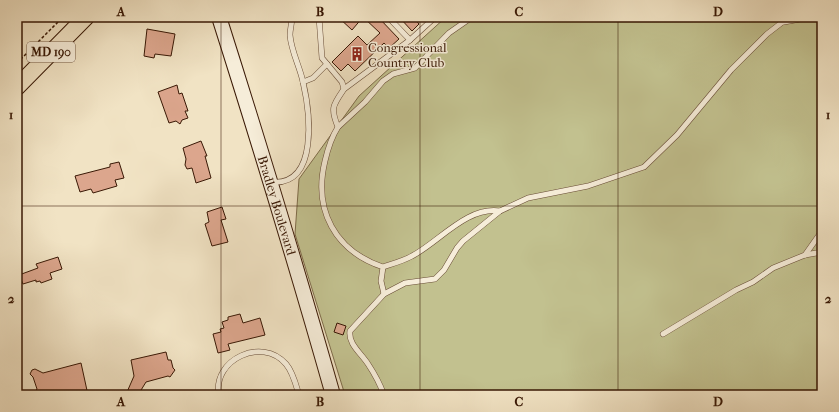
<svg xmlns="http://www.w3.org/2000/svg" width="839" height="412" viewBox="0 0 839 412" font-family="'IM FELL French Canon',serif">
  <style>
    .green { fill: #c2c18f; stroke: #7e6c4a }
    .building { fill: #dca68d; stroke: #391805 }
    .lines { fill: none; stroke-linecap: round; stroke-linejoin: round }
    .service-casing { stroke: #674b35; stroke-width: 6 }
    .secondary-casing { stroke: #391805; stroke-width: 16 }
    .primary-casing { stroke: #391805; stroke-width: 18 }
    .path { stroke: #391805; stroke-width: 1.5; stroke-dasharray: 3 2; stroke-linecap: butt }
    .service { stroke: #f6edd9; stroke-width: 5 }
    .secondary { stroke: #f6edd9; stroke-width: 14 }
    .primary { stroke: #f1e3c4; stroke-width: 16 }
    .grid { fill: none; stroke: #391805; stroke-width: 1; stroke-opacity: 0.55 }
    .labels { text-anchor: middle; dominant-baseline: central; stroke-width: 3; stroke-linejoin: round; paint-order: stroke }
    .shield { fill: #f6edd9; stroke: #725845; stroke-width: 1 }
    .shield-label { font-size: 12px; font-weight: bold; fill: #391805 }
    .poi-label { font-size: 13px; fill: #391805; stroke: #f6edd9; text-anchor: start }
    .street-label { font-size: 13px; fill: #391805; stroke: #f6edd9 }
    .neatline { fill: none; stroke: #391805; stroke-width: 1.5 }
    .grid-label { font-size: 13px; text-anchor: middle; font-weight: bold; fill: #391805 }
  </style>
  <rect width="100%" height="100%" fill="#f1e3c4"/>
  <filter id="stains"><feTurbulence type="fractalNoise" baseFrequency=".005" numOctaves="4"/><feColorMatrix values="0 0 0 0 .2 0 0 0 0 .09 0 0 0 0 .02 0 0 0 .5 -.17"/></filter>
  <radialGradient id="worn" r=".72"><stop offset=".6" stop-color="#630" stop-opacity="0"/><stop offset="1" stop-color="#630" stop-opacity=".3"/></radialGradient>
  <!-- green -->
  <polygon class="green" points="446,17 822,17 822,395 345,395 295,234 299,179 359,96"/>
  <!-- building -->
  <g class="building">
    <polygon points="338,17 378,17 399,39 389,48 384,43 355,71 348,64 341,71 332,62 358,36 367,45 380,33 363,17 352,30"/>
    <polygon points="399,17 413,17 419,24 412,31"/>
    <polygon points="147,29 175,34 171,56 155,54 154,58 144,56"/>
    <polygon points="177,85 179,94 182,93 188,111 185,111 188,118 182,120 180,124 176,121 169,123 158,92"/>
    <polygon points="201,141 207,156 205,156 211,178 196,183 192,168 187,169 185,165 186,159 183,148"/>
    <polygon points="119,162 124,178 115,180 117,186 93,193 91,189 80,192 75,176 110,167 110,164"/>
    <polygon points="222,207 226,219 221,220 228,242 212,246 205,224 209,222 207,212"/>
    <polygon points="58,257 62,269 50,273 52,279 41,283 40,281 36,282 36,280 23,284 19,275 38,268 36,264"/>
    <polygon points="240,314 243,323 260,318 265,335 228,344 230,350 218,353 213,334 221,332 220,329 224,328 222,322 228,320 228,317"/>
    <polygon points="337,323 346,326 343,335 334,332"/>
    <polygon points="166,352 168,360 171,360 173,368 175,370 170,377 168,376 146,382 138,395 132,395 127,392 134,376 131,360"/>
    <polygon points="81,363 88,395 33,395 37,389 33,377 30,374 32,370 35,369 43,373"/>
  </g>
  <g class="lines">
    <defs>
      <g id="service">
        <polyline points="319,17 322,58 342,82 344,89 410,40 432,20 432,17"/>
        <polyline points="388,17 410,40"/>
        <polyline points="784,22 811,17"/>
        <polyline points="303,82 313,78 327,64"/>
        <path d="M344 89C333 105 330 108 338 127 331 138 328 148 325 161 313 210 335 251 383 267L381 281 384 294 350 331C348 344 361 353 368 364 374 373 380 384 384 395"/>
        <polyline points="338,127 365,102 383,81 393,74 415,68 449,33 472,17"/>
        <path d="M272 182C319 186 310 112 303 82 300 67 291 51 290 35 290 29 292 23 292 17"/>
        <polyline points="805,255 822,231"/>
        <path d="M383 267C392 264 403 261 412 256 439 242 467 206 500 211"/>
        <polyline points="384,294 405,283 435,279 444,270 457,248 463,241 500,211 528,198 588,186 644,167 677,135 731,70 767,34 789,17"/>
        <polyline points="663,334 736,290 753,282 773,268 805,255 822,252"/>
        <path d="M219 395C212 360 262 336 286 364 293 372 296 385 299 395"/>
      </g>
      <g id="secondary">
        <path id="s1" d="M219 17C259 143 297 268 333 395"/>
      </g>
      <polyline id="primary" points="17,87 86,17"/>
    </defs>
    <!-- service casing -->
    <use href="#service" class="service-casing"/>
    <!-- secondary casing -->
    <use href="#secondary" class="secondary-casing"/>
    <!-- primary casing -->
    <use href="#primary" class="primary-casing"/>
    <!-- path -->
    <polyline class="path" points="17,63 63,17"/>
    <!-- service -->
    <use href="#service" class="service"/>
    <!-- secondary -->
    <use href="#secondary" class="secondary"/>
    <!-- primary -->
    <use href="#primary" class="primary"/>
  </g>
  <!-- grid -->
  <path class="grid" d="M221 17V395M420 17V395M618 17V395M17 206H822"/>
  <!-- icons -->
  <defs>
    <symbol id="building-bare" viewBox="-9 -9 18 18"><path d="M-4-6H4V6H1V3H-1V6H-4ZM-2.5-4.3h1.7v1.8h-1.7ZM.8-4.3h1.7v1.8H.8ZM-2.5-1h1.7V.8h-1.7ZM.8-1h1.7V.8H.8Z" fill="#8f2418" stroke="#f6edd9" stroke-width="2.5" paint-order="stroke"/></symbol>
  </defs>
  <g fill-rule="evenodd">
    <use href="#building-bare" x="347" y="44" width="20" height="20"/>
  </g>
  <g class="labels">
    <!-- shield labels -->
    <rect class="shield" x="27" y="42" width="48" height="20" rx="3"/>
    <g class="shield-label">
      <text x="51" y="52">MD 190</text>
    </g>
    <!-- poi labels -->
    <g class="poi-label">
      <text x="368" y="47">Congressional<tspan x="368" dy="15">Country Club</tspan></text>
    </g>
    <!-- street labels -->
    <g class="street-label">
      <text stroke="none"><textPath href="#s1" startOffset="197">Bradley Boulevard</textPath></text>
    </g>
  </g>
  <!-- margin -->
  <rect width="839" height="412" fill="none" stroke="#f1e3c4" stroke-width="44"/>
  <rect x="22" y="22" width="795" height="368" class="neatline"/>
  <g class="grid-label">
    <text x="121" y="16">A</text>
    <text x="320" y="16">B</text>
    <text x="519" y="16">C</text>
    <text x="718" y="16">D</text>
    <text x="11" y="119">1</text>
    <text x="828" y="119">1</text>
    <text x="11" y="303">2</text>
    <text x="828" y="303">2</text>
    <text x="121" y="406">A</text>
    <text x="320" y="406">B</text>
    <text x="519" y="406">C</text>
    <text x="718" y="406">D</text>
  </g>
  <rect width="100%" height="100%" filter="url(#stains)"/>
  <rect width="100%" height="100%" fill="url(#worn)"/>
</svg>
